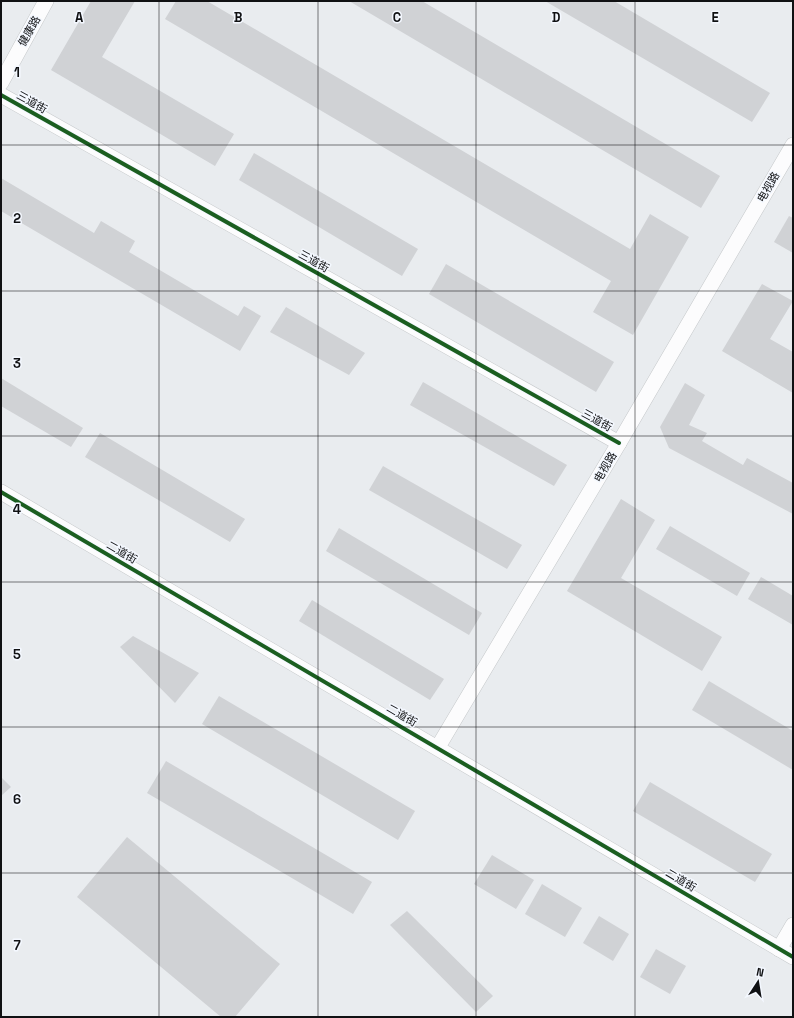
<svg xmlns="http://www.w3.org/2000/svg" width="794" height="1018" viewBox="0 0 794 1018" font-family="'Space Grotesk','Noto Sans SC',sans-serif">
  <style>
    .building { fill: #d0d2d5 }
    .lines { fill: none; stroke-linecap: round; stroke-linejoin: round }
    .street-casing { stroke: #c5c8ca; stroke-width: 16 }
    .street { stroke: #fcfcfd; stroke-width: 15 }
    .cycleway-casing { stroke: #f4f8ff; stroke-width: 6 }
    .cycleway { stroke: #1b5e20; stroke-width: 4 }
    .grid { fill: none; stroke: #101113; stroke-width: 1; stroke-opacity: 0.55 }
    .labels { text-anchor: middle; dominant-baseline: central; stroke-width: 3; stroke-linejoin: round; paint-order: stroke }
    .street-label { font-size: 11px; fill: #101113; stroke: #f4f8ff }
    .grid-label { font-size: 13px; text-anchor: middle; font-weight: bold; fill: #101113; stroke: #f4f8ff; stroke-width: 3; stroke-linejoin: round; paint-order: stroke }
  </style>
  <rect width="100%" height="100%" fill="#e9ecef"/>
  <!-- building -->
  <g class="building">
    <polygon points="91,1 135,1 102,57 234,134 215,166 51,70"/>
    <polygon points="176,1 207,1 630,249 650,214 689,237 633,335 593,312 611,281 165,19"/>
    <polygon points="349,1 422,1 720,176 701,208"/>
    <polygon points="545,1 614,1 770,93 752,122"/>
    <polygon points="254,153 418,249 402,276 239,180"/>
    <polygon points="1,178 94,233 101,221 135,241 129,252 238,316 244,306 261,316 240,351 1,211"/>
    <polygon points="789,216 793,218 793,253 774,242"/>
    <polygon points="446,264 614,362 596,392 429,294"/>
    <polygon points="762,284 793,301 770,339 793,352 793,393 722,351"/>
    <polygon points="286,307 365,353 349,375 270,332"/>
    <polygon points="1,378 83,428 71,447 1,406"/>
    <polygon points="423,382 567,465 554,486 410,405"/>
    <polygon points="685,383 705,395 689,425 707,433 702,441 743,465 747,458 793,483 793,514 669,448 660,427"/>
    <polygon points="100,433 245,519 230,542 85,457"/>
    <polygon points="383,466 522,545 507,569 369,490"/>
    <polygon points="621,499 655,520 621,578 722,637 702,671 567,591"/>
    <polygon points="670,526 750,573 737,596 656,549"/>
    <polygon points="339,528 482,613 469,635 326,551"/>
    <polygon points="761,577 793,596 793,625 748,599"/>
    <polygon points="312,600 444,679 430,700 299,621"/>
    <polygon points="133,636 199,673 175,703 120,647"/>
    <polygon points="709,681 793,731 793,770 692,710"/>
    <polygon points="219,696 415,811 398,840 202,724"/>
    <polygon points="166,761 372,882 353,914 147,793"/>
    <polygon points="1,777 11,787 1,796"/>
    <polygon points="650,782 772,854 755,882 633,811"/>
    <polygon points="127,837 280,964 235,1017 221,1017 77,897"/>
    <polygon points="492,855 534,880 516,909 474,884"/>
    <polygon points="542,884 582,908 565,937 525,914"/>
    <polygon points="407,911 493,996 476,1012 390,925"/>
    <polygon points="599,916 629,934 613,961 583,943"/>
    <polygon points="656,949 686,966 670,994 640,977"/>
  </g>
  <g class="lines">
    <defs>
      <g id="street">
        <polyline points="1,83 46,1"/>
        <polyline points="1,95 619,443"/>
        <polyline points="1,492 793,957"/>
        <polyline points="438,747 619,443 793,145"/>
        <polyline points="779,949 793,925"/>
      </g>
    </defs>
    <!-- street casing -->
    <use href="#street" class="street-casing"/>
    <!-- street -->
    <use href="#street" class="street"/>
    <defs>
      <g id="cycleway">
        <polyline points="1,95 619,443"/>
        <polyline points="1,492 793,957"/>
      </g>
    </defs>
    <!-- cycleway casing -->
    <use href="#cycleway" class="cycleway-casing"/>
    <!-- cycleway -->
    <use href="#cycleway" class="cycleway"/>
  </g>
  <!-- grid -->
  <path class="grid" d="M159 1V1017M318 1V1017M476 1V1017M635 1V1017M1 145H793M1 291H793M1 436H793M1 582H793M1 727H793M1 873H793"/>
  <g class="labels">
    <!-- street labels -->
    <g class="street-label">
      <text transform="translate(29 31) rotate(-61)">健康路</text>
      <text transform="translate(32 102) rotate(29)">三道街</text>
      <text transform="translate(768 187) rotate(-60)">电视路</text>
      <text transform="translate(314 261) rotate(29)">三道街</text>
      <text transform="translate(597 420) rotate(29)">三道街</text>
      <text transform="translate(605 467) rotate(-59)">电视路</text>
      <text transform="translate(122 552) rotate(30)">二道街</text>
      <text transform="translate(402 715) rotate(30)">二道街</text>
      <text transform="translate(681 880) rotate(31)">二道街</text>
    </g>
  </g>
  <g class="grid-label">
    <text x="79" y="22">A</text>
    <text x="238" y="22">B</text>
    <text x="397" y="22">C</text>
    <text x="556" y="22">D</text>
    <text x="715" y="22">E</text>
    <text x="17" y="77">1</text>
    <text x="17" y="223">2</text>
    <text x="17" y="368">3</text>
    <text x="17" y="514">4</text>
    <text x="17" y="659">5</text>
    <text x="17" y="804">6</text>
    <text x="17" y="950">7</text>
  </g>
  <!-- border -->
  <rect width="794" height="1018" fill="none" stroke="#101113" stroke-width="4"/>
  <!-- north arrow -->
  <g transform="translate(758 982) rotate(12)" stroke="#f4f8ff" stroke-width="3" paint-order="stroke">
  <path d="M0-3L7 15L0 10L-7 15Z" fill="#101113"/>
  <text y="-6" font-size="11" font-weight="bold" text-anchor="middle" fill="#101113">N</text>
  </g>
</svg>
